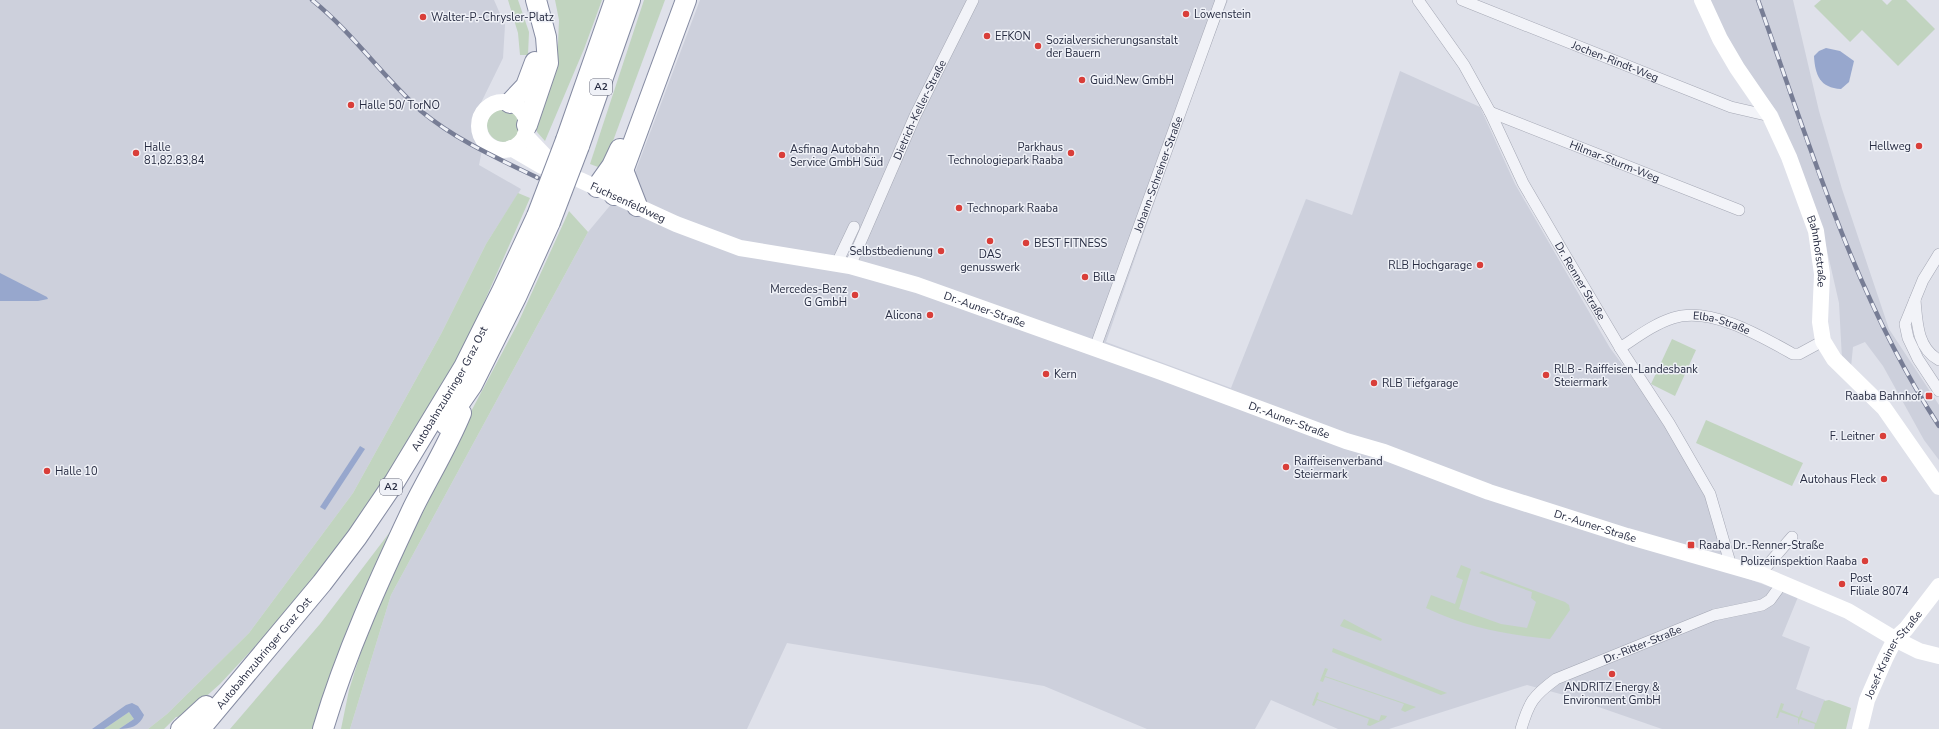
<svg xmlns="http://www.w3.org/2000/svg" width="1939" height="729" viewBox="0 0 1939 729" font-family="'Nunito Sans',sans-serif">
  <style>
    .built { fill: #cdd0dc }
    .green { fill: #c1d4bf }
    .water { fill: #97a7cd }
    .lines { fill: none; stroke-linecap: round; stroke-linejoin: round }
    .street-casing { stroke: #a4a7b4; stroke-width: 12 }
    .highway-casing { stroke: #858ba2; stroke-width: 22 }
    .street { stroke: #f2f3f8; stroke-width: 11 }
    .secondary { stroke: #fff; stroke-width: 16 }
    .highway { stroke: #fff; stroke-width: 20 }
    .rail-casing { stroke: #777d95; stroke-width: 4.5 }
    .rail { stroke: #eff1f7; stroke-width: 3; stroke-dasharray: 9; stroke-linecap: butt }
    .highway-bridge-casing { stroke: #858ba2; stroke-width: 22; stroke-linecap: butt }
    .highway-bridge { stroke: #fff; stroke-width: 20 }
    .poi-dot { fill: #d93e39; stroke: #eff1f7; stroke-width: 1.5 }
    .labels { text-anchor: middle; dominant-baseline: central; stroke-width: 3; stroke-linejoin: round; paint-order: stroke }
    .shield { fill: #eff1f7; stroke: #636778; stroke-width: 1 }
    .shield-label { font-size: 10px; font-weight: bold; fill: #272c42 }
    .poi-label { font-size: 11px; fill: #272c42; stroke: #eff1f7; text-anchor: start }
    .street-label { font-size: 11px; fill: #272c42; stroke: #eff1f7 }
  </style>
  <rect width="100%" height="100%" fill="#dfe1ea"/>
  <!-- built -->
  <g class="built">
    <polygon points="0,0 494,0 505,25 503,58 477,111 474,125 475,139 482,150 479,165 521,189 486,244 441,334 353,493 249,633 167,714 148,729 0,729"/>
    <polygon points="700,0 1228,0 1195,85 1106,342 1231,388 1306,199 1352,215 1400,71 1480,107 1515,184 1610,348 1669,427 1705,495 1727,571 1798,597 1782,636 1810,647 1796,689 1825,700 1816,729 1662,729 1564,695 1527,685 1389,729 1338,729 1271,700 1255,729 1147,729 1044,686 787,643 747,729 350,729 391,595 588,232 633,178"/>
    <polygon points="1708,0 1793,0 1819,111 1842,189 1889,329 1939,405 1939,460 1924,440 1883,366 1865,342 1853,347 1851,367 1842,359 1839,303 1826,246 1778,113 1738,60"/>
  </g>
  <!-- green -->
  <g class="green">
    <polygon points="508,0 518,0 529,32 528,55 520,55 518,33"/>
    <polygon points="555,0 602,0 584,49 545,141 537,132 537,118 558,44 559,20"/>
    <polygon points="644,0 665,0 606,160 598,167 590,164"/>
    <polygon points="1821,0 1882,0 1887,5 1892,0 1906,0 1935,29 1898,66 1862,30 1850,42 1814,6"/>
    <circle cx="504" cy="125" r="17"/>
    <polygon points="518,193 530,198 467,341 410,440 352,528 287,612 220,684 184,716 176,717 164,729 148,729 167,714 249,633 353,493 441,334 486,244"/>
    <polygon points="569,211 588,232 391,595 350,729 341,729 349,690 369,626 432,485 518,323"/>
    <polygon points="1672,339 1696,350 1675,396 1651,384"/>
    <polygon points="1706,420 1803,463 1792,486 1696,443"/>
    <polygon points="396,524 336,658 316,729 230,729 320,624"/>
    <path d="M1461 565 1471 569 1459 609 1501 624 1527 628 1536 602 1531 598 1532 592 1479 573 1482 571 1565 602 1569 605 1570 610 1550 639C1503 634 1469 628 1426 608L1431 595 1455 604 1463 580 1456 577Z"/>
    <polygon points="1344,619 1382,639 1381,641 1340,626"/>
    <polygon points="1333,648 1447,693 1441,695 1332,652"/>
    <polygon points="1325,668 1328,669 1325,676 1416,707 1405,712 1401,710 1404,704 1325,677 1323,682 1320,681"/>
    <polygon points="1317,692 1319,693 1317,699 1379,721 1381,715 1387,716 1385,719 1370,726 1367,725 1369,719 1317,700 1314,706 1312,705"/>
    <polygon points="1829,700 1851,708 1846,729 1814,729 1815,724 1800,719 1798,725 1798,718 1780,712 1778,718 1776,718 1781,703 1784,704 1782,710 1799,717 1802,710 1803,711 1801,717 1816,723 1824,701"/>
    <polygon points="129,712 134,719 119,729 104,729"/>
  </g>
  <!-- water -->
  <g class="water">
    <path d="M1826 48 1840 51 1854 61 1849 82 1841 89C1820 88 1815 75 1814 56L1819 51Z"/>
    <polygon points="0,273 47,297 48,299 38,301 0,301"/>
    <polygon points="360,446 365,449 325,510 320,507"/>
    <path d="M132 703 138 706 144 715C140 726 130 729 119 729L134 719 129 712 104 729H92L126 705Z"/>
  </g>
  <g class="lines">
    <defs>
      <g id="street">
        <path id="s1" d="M1418 0 1464 65 1490 112 1523 183 1565 255 1622 351 1669 423 1710 494 1731 566"/>
        <path id="s2" d="M1462 0 1731 107 1770 116"/>
        <path id="s3" d="M1490 112 1739 210"/>
        <polyline points="1939,254 1923,280 1905,324 1908,338 1918,359 1939,391"/>
        <polyline points="837,263 854,227"/>
        <path id="s4" d="M850 266 915 116 973 0"/>
        <path d="M1915 300C1917 322 1917 348 1939 360"/>
        <path id="s5" d="M1095 348 1221 0"/>
        <path id="s6" d="M1620 348C1637 337 1654 324 1673 318 1710 306 1761 336 1793 354H1799L1823 341"/>
        <polyline points="1763,575 1765,568 1792,537"/>
        <path id="s7" d="M1521 729C1529 702 1533 696 1556 679L1714 615 1762 605 1770 600 1778 589 1782 582"/>
      </g>
      <g id="highway">
        <polyline points="510,103 526,86 535,62"/>
        <polyline points="527,125 548,63 546,37 536,0"/>
        <polyline points="566,140 615,0"/>
        <polyline points="579,146 630,0"/>
        <polyline points="623,170 637,206"/>
        <polyline points="597,187 612,166 620,149"/>
        <polyline points="614,195 686,0"/>
        <polyline points="445,424 472,385 516,297 550,222"/>
        <polyline points="181,729 206,706"/>
        <path id="s11" d="M200 729 322 583 357 537 395 481 464 367 502 291 537 216"/>
        <path d="M323 729C346 652 379 580 413 508 429 476 448 445 461 413"/>
      </g>
    </defs>
    <!-- street casing -->
    <use href="#street" class="street-casing"/>
    <!-- highway casing -->
    <use href="#highway" class="highway-casing"/>
    <!-- street -->
    <use href="#street" class="street"/>
    <!-- secondary -->
    <g class="secondary">
      <path id="s8" d="M1702 0 1720 39 1737 68 1770 116 1789 157 1816 231 1822 274 1820 322 1823 341 1834 359 1884 408 1939 487"/>
      <circle cx="503" cy="126" r="24"/>
      <polyline points="525,135 546,157"/>
      <polyline points="511,148 542,166"/>
      <path id="s9" d="M580 180 676 224 740 248 850 266 917 285 1161 372 1346 441 1384 452 1489 492 1627 536 1763 575 1848 611 1895 639 1919 651 1939 656"/>
      <path id="s10" d="M1860 729 1867 700 1885 659 1895 639 1906 629 1939 586"/>
    </g>
    <!-- highway -->
    <use href="#highway" class="highway"/>
    <defs>
      <g id="rail">
        <path d="M312 0C353 33 382 76 421 111 456 140 497 158 538 178"/>
        <path d="M1758 0C1810 145 1854 296 1939 426"/>
      </g>
    </defs>
    <!-- rail casing -->
    <use href="#rail" class="rail-casing"/>
    <!-- rail -->
    <use href="#rail" class="rail"/>
    <defs>
      <g id="highway-bridge">
        <polyline points="537,216 566,140"/>
        <polyline points="550,222 579,146"/>
      </g>
    </defs>
    <!-- highway-bridge casing -->
    <use href="#highway-bridge" class="highway-bridge-casing"/>
    <!-- highway-bridge -->
    <use href="#highway-bridge" class="highway-bridge"/>
  </g>
  <!-- markers -->
  <g class="poi-dot">
    <circle cx="1186" cy="14" r="4"/>
    <circle cx="423" cy="17" r="4"/>
    <circle cx="987" cy="36" r="4"/>
    <circle cx="1038" cy="46" r="4"/>
    <circle cx="1082" cy="80" r="4"/>
    <circle cx="351" cy="105" r="4"/>
    <circle cx="1919" cy="146" r="4"/>
    <circle cx="136" cy="153" r="4"/>
    <circle cx="1071" cy="153" r="4"/>
    <circle cx="782" cy="155" r="4"/>
    <circle cx="959" cy="208" r="4"/>
    <circle cx="990" cy="241" r="4"/>
    <circle cx="1026" cy="243" r="4"/>
    <circle cx="941" cy="251" r="4"/>
    <circle cx="1480" cy="265" r="4"/>
    <circle cx="1085" cy="277" r="4"/>
    <circle cx="855" cy="295" r="4"/>
    <circle cx="930" cy="315" r="4"/>
    <circle cx="1046" cy="374" r="4"/>
    <circle cx="1546" cy="375" r="4"/>
    <circle cx="1374" cy="383" r="4"/>
    <rect x="1925" y="392" width="8" height="8" rx="2"/>
    <circle cx="1883" cy="436" r="4"/>
    <circle cx="1286" cy="467" r="4"/>
    <circle cx="47" cy="471" r="4"/>
    <circle cx="1884" cy="479" r="4"/>
    <rect x="1687" y="541" width="8" height="8" rx="2"/>
    <circle cx="1865" cy="561" r="4"/>
    <circle cx="1842" cy="584" r="4"/>
    <circle cx="1612" cy="674" r="4"/>
  </g>
  <g class="labels">
    <!-- shield labels -->
    <g class="shield">
      <rect x="590" y="79" width="22" height="16" rx="3"/>
      <rect x="380" y="479" width="22" height="16" rx="3"/>
    </g>
    <g class="shield-label">
      <text x="601" y="87">A2</text>
      <text x="391" y="487">A2</text>
    </g>
    <!-- poi labels -->
    <g class="poi-label">
      <text x="1194" y="14">Löwenstein</text>
      <text x="431" y="17">Walter-P.-Chrysler-Platz</text>
      <text x="995" y="36">EFKON</text>
      <text x="1046" y="40">Sozialversicherungsanstalt<tspan x="1046" dy="13">der Bauern</tspan></text>
      <text x="1090" y="80">Guid.New GmbH</text>
      <text x="359" y="105">Halle 50/ TorNO</text>
      <text x="1911" y="146" text-anchor="end">Hellweg</text>
      <text x="144" y="147">Halle<tspan x="144" dy="13">81,82.83,84</tspan></text>
      <text x="1063" y="147" text-anchor="end">Parkhaus<tspan x="1063" dy="13">Technologiepark Raaba</tspan></text>
      <text x="790" y="149">Asfinag Autobahn<tspan x="790" dy="13">Service GmbH Süd</tspan></text>
      <text x="967" y="208">Technopark Raaba</text>
      <text x="1034" y="243">BEST FITNESS</text>
      <text x="933" y="251" text-anchor="end">Selbstbedienung</text>
      <text x="990" y="254" text-anchor="middle">DAS<tspan x="990" dy="13">genusswerk</tspan></text>
      <text x="1472" y="265" text-anchor="end">RLB Hochgarage</text>
      <text x="1093" y="277">Billa</text>
      <text x="847" y="289" text-anchor="end">Mercedes-Benz<tspan x="847" dy="13">G GmbH</tspan></text>
      <text x="922" y="315" text-anchor="end">Alicona</text>
      <text x="1554" y="369">RLB - Raiffeisen-Landesbank<tspan x="1554" dy="13">Steiermark</tspan></text>
      <text x="1054" y="374">Kern</text>
      <text x="1382" y="383">RLB Tiefgarage</text>
      <text x="1921" y="396" text-anchor="end">Raaba Bahnhof</text>
      <text x="1875" y="436" text-anchor="end">F. Leitner</text>
      <text x="1294" y="461">Raiffeisenverband<tspan x="1294" dy="13">Steiermark</tspan></text>
      <text x="55" y="471">Halle 10</text>
      <text x="1876" y="479" text-anchor="end">Autohaus Fleck</text>
      <text x="1699" y="545">Raaba Dr.-Renner-Straße</text>
      <text x="1857" y="561" text-anchor="end">Polizeiinspektion Raaba</text>
      <text x="1850" y="578">Post<tspan x="1850" dy="13">Filiale 8074</tspan></text>
      <text x="1612" y="687" text-anchor="middle">ANDRITZ Energy &amp;<tspan x="1612" dy="13">Environment GmbH</tspan></text>
    </g>
    <!-- street labels -->
    <g class="street-label">
      <text stroke="none"><textPath href="#s2" startOffset="165">Jochen-Rindt-Weg</textPath></text>
      <text stroke="none"><textPath href="#s4" startOffset="171">Dietrich-Keller-Straße</textPath></text>
      <text stroke="none"><textPath href="#s3" startOffset="134">Hilmar-Sturm-Weg</textPath></text>
      <text stroke="none"><textPath href="#s5" startOffset="185">Johann-Schreiner-Straße</textPath></text>
      <text stroke="none"><textPath href="#s9" startOffset="53">Fuchsenfeldweg</textPath></text>
      <text stroke="none"><textPath href="#s8" startOffset="279">Bahnhofstraße</textPath></text>
      <text stroke="none"><textPath href="#s1" startOffset="325">Dr. Renner Straße</textPath></text>
      <text stroke="none"><textPath href="#s9" startOffset="427">Dr.-Auner-Straße</textPath></text>
      <text stroke="none"><textPath href="#s6" startOffset="111">Elba-Straße</textPath></text>
      <text stroke="none"><textPath href="#s11" startOffset="423">Autobahnzubringer Graz Ost</textPath></text>
      <text stroke="none"><textPath href="#s9" startOffset="751">Dr.-Auner-Straße</textPath></text>
      <text stroke="none"><textPath href="#s9" startOffset="1075">Dr.-Auner-Straße</textPath></text>
      <text stroke="none"><textPath href="#s7" startOffset="156">Dr.-Ritter-Straße</textPath></text>
      <text stroke="none"><textPath href="#s11" startOffset="99">Autobahnzubringer Graz Ost</textPath></text>
      <text stroke="none"><textPath href="#s10" startOffset="83">Josef-Krainer-Straße</textPath></text>
    </g>
  </g>
</svg>
